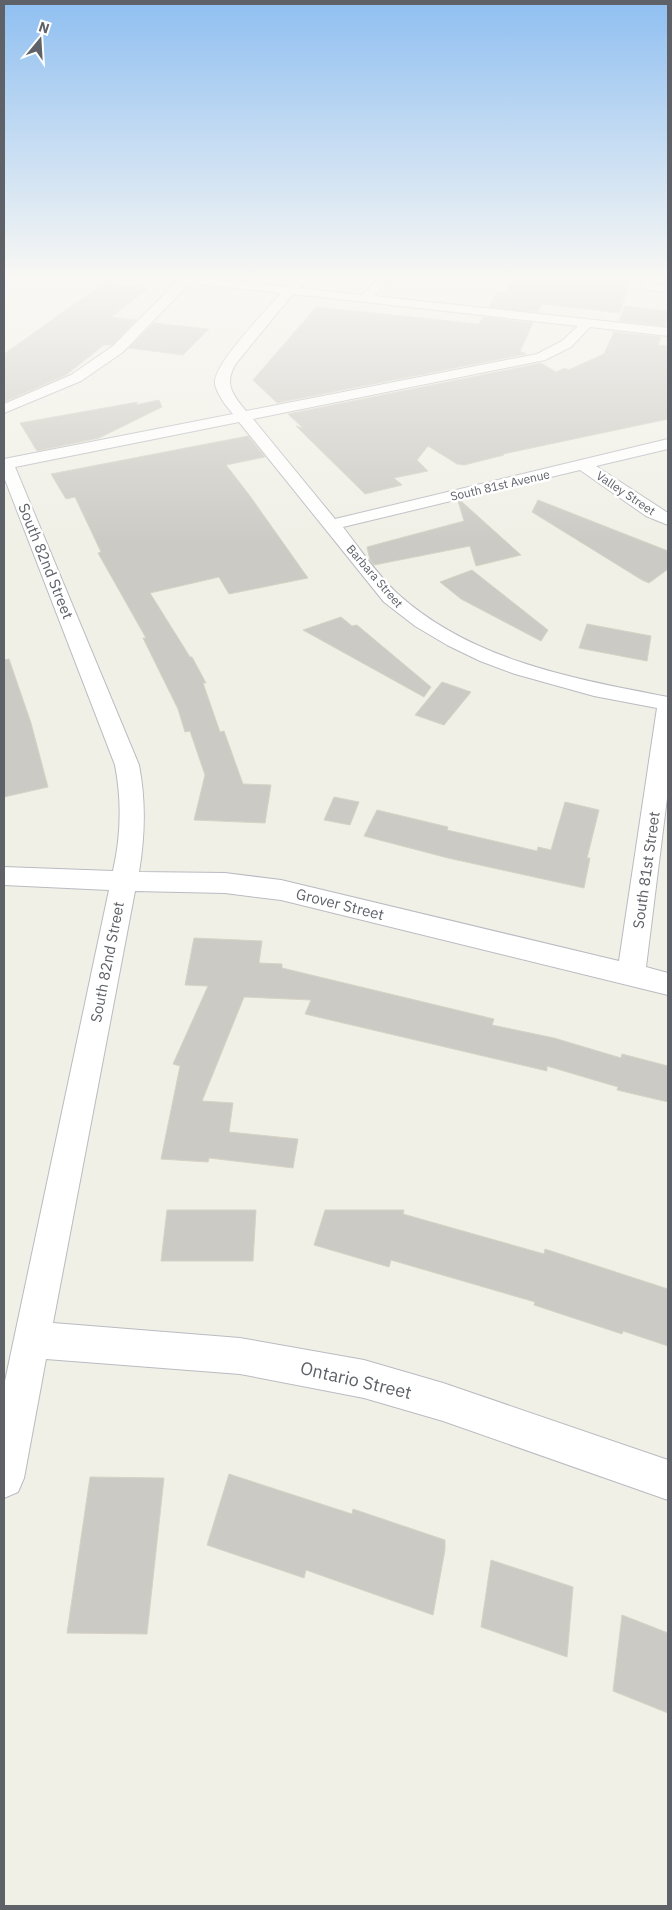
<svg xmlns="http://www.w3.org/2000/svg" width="672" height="1910" viewBox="0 0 672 1910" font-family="'IBM Plex Sans',sans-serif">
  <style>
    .building { fill: #cccac4; stroke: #d6d3c5 }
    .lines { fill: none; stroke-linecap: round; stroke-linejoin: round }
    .minor-casing { stroke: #b9bbc1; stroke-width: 2 }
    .minor { fill: #fff; fill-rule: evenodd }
    .labels { text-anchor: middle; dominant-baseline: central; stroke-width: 5; stroke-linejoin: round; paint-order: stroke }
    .far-street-label { font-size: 12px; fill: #5e6168; stroke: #fff }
    .street-label { font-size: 15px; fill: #5e6168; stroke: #fff }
    .near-street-label { font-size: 18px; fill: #5e6168; stroke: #fff }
  </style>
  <rect width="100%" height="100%" fill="#f1f0e7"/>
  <!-- building -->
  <g class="building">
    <polygon points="515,277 631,277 620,313 542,304 538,312 489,307 497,292 506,293"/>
    <polygon points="104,283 149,288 111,317 136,320 112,345 104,345 66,375 4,402 4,354"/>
    <polygon points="625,306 668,311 665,326 619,321"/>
    <polygon points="316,307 479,324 483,317 533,323 520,351 526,354 277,403 253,380"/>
    <polygon points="154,323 209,329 183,355 129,348"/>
    <polygon points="614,332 661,337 658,345 668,346 668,419 503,454 504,455 464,465 457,464 428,446 417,460 428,471 394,478 402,485 365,494 296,426 303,428 288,414 541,363 556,372 565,368 568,370 604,354"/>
    <polygon points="159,400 162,407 99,438 37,451 20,423 138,402 135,405"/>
    <polygon points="248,436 265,457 226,465 250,496 308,578 229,594 219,577 150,593 190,657 192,657 206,683 203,683 220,732 224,731 243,784 271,785 265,823 194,820 205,775 190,731 185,732 178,709 143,638 146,638 98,553 101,552 75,497 66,499 51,474"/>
    <polygon points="538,500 668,551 668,569 649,583 642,580 532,512"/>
    <polygon points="458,501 461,501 521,555 476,566 470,546 374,565 370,560 367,547 464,521"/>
    <polygon points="472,570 548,630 541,641 461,599 440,582"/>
    <polygon points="341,617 352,626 357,625 431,687 424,697 303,630"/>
    <polygon points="587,624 651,636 647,661 579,648"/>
    <polygon points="9,659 31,723 48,787 4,797 4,660"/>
    <polygon points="442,682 471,692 444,725 415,715"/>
    <polygon points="334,797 359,802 350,825 324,820"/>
    <polygon points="565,802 599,810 587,858 590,858 584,888 448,858 364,836 377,810 448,827 447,830 537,851 538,847 551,850"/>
    <polygon points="194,938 262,941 259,963 282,964 282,968 494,1019 492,1025 554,1038 621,1058 622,1054 668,1066 668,1102 617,1090 618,1087 547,1066 547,1071 305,1014 311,1000 244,997 202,1101 233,1103 229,1132 298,1139 293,1168 209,1158 208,1162 161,1159 180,1066 173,1064 208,986 185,985"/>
    <polygon points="167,1210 256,1210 253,1261 161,1261"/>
    <polygon points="325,1210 404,1210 403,1214 544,1254 545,1249 668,1289 668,1346 623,1331 622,1334 534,1305 535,1302 391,1260 389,1267 314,1245"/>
    <polygon points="229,1474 352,1514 353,1509 445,1540 445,1550 433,1615 306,1570 304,1578 207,1545"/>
    <polygon points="90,1477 164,1478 147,1634 67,1633"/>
    <polygon points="491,1560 573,1587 567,1657 481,1627"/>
    <polygon points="622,1615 668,1633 668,1713 613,1691"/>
  </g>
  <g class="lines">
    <defs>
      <g id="minor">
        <path d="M162 277H199L287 287 297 277H309L299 288 362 295 380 277H392L374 296 668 328V336L590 327 571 347 545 360 253 419 335 519 668 439V449L596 466 668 513V525L646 516 580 470 343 527C359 548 380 578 398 594 472 661 575 679 668 697V790L646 967 668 973V995L281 900 225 893 135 891 53 1323 240 1338 364 1360 443 1383 668 1460V1500L443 1421 364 1398 240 1374 46 1359 24 1478 18 1492 4 1498V1386L109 890 4 885V867L113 871C121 836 122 801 115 765L4 477V459L233 414C226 406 217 394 215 384 212 365 268 309 281 293L190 283 123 352 81 381 4 413V404L71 375 113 346 177 281 164 279ZM293 294 578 326 562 341 537 354 246 411C232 394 223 383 237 362ZM239 422 384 602 415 626 447 645 480 661 515 674 594 696 657 708 619 961 281 880 225 873 139 872C145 836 146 801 139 765L15 467Z"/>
        <polygon points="646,277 658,277 655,284 668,287 668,293 644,289 642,287"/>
      </g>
    </defs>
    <!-- minor casing -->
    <use href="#minor" class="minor-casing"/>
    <!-- minor -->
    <use href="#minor" class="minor"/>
  </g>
  <!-- sky -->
  <linearGradient id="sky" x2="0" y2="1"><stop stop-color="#8fbff1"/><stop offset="0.51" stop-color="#f9f8f4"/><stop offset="1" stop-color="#f9f8f4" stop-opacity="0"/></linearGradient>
  <rect width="672" height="544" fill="url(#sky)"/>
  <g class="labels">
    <!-- far-street labels -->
    <g class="far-street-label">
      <text transform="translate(500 485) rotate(-13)">South 81st Avenue</text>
      <text transform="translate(626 493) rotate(34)">Valley Street</text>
      <text transform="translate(375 576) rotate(49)">Barbara Street</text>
    </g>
    <!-- street labels -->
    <g class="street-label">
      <text transform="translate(46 561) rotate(68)">South 82nd Street</text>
      <text transform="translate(646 870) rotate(-82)">South 81st Street</text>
      <text transform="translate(340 904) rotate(14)">Grover Street</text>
      <text transform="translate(107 962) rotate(-79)">South 82nd Street</text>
    </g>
    <!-- near-street labels -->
    <g class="near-street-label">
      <text transform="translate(356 1380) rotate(13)">Ontario Street</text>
    </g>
  </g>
  <!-- border -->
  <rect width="672" height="1910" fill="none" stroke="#5e6168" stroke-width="10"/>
  <!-- north arrow -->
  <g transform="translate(40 40) rotate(18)" stroke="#ffffff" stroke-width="4" paint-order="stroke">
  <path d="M0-4L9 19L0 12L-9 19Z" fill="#5e6168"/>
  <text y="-8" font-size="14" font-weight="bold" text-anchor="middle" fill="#5e6168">N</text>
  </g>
</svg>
